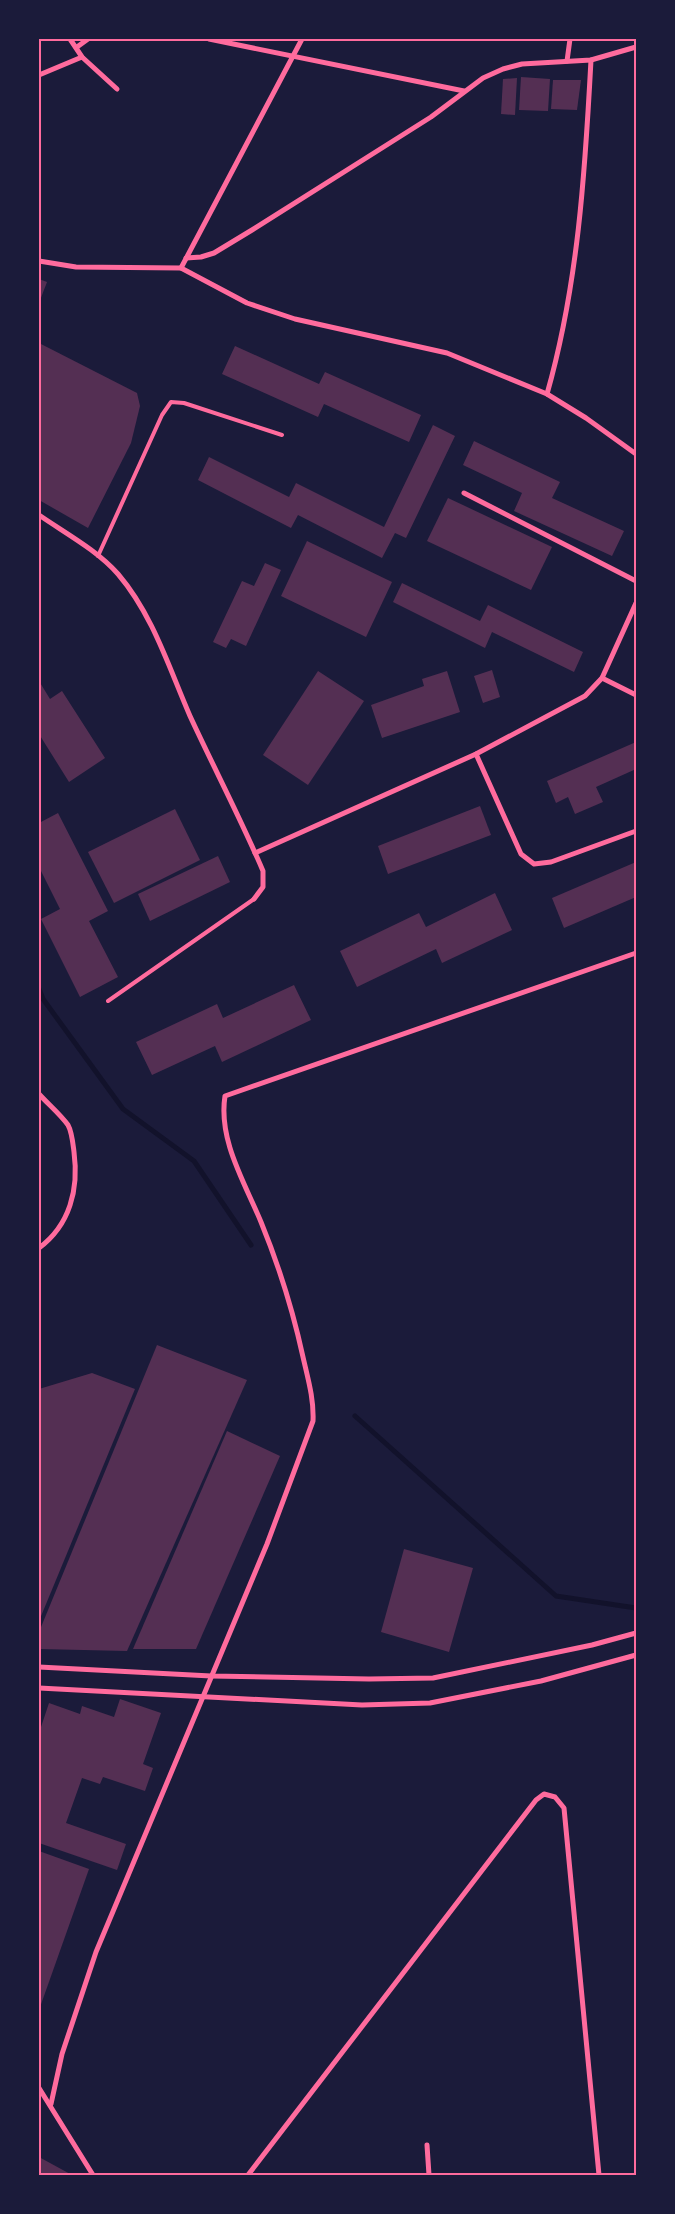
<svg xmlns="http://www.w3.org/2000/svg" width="675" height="2214" viewBox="0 0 675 2214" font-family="'Roboto Condensed',sans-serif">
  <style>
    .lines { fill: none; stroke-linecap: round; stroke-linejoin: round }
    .stream { stroke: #12122b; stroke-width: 5 }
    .building { fill: #542f53 }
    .service { stroke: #ff6b9d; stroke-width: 4 }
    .minor { stroke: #ff6b9d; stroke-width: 5 }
    .neatline { fill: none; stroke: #ff6b9d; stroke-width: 2 }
  </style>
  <rect width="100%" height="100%" fill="#1b1b3a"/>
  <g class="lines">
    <!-- stream -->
    <g class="stream">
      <polyline points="39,989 43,999 123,1109 194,1161 251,1245"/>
      <polyline points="355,1416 556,1596 636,1608"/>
    </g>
  </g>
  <!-- building -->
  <g class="building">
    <polygon points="521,77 550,79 548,111 519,110"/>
    <polygon points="517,78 515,115 501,114 503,79"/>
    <polygon points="553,80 581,80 577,110 551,109"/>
    <polygon points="39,279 47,282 39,303"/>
    <polygon points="39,343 137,393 140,406 131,443 88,528 39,500"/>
    <polygon points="235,346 319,384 325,372 421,415 409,442 324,404 318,417 222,374"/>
    <polygon points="433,425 455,436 406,538 395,533 382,558 298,515 291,528 198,480 209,457 289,497 296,483 384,527"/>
    <polygon points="474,441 560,482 552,498 624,531 612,556 514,511 522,493 463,465"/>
    <polygon points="448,498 552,547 531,590 427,541"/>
    <polygon points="307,541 392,582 366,637 281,596"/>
    <polygon points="265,563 281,570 246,646 231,639 226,648 213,642 242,581 254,586"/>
    <polygon points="402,583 480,621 488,605 583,652 574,672 492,632 485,648 393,602"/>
    <polygon points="492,670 500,697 483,703 474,676"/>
    <polygon points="318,671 364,701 308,785 263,755"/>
    <polygon points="447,671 460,712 382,738 371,705 424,686 422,679"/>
    <polygon points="39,681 50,699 62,691 105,758 69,782 39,734"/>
    <polygon points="636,742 636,769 596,787 603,802 575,814 568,797 556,803 547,781"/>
    <polygon points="480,806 491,835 388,874 378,846"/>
    <polygon points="175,809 200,860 114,903 88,852"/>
    <polygon points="58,813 108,911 89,921 118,977 80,997 41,919 60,909 39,867 39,823"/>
    <polygon points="218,856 230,882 150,921 138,894"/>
    <polygon points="636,862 636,897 564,928 552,898"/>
    <polygon points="495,893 512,930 442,963 436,949 357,987 340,951 419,913 426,927"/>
    <polygon points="294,985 311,1020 222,1062 215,1046 152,1075 136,1042 217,1004 223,1018"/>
    <polygon points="157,1345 247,1380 127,1651 39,1649 39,1632"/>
    <polygon points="92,1373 135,1389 39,1621 39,1389"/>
    <polygon points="227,1431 280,1456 196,1649 133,1649"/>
    <polygon points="404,1549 473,1568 449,1652 381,1632"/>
    <polygon points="120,1699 161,1713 143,1764 153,1768 145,1791 103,1777 100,1784 82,1778 66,1823 126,1844 117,1870 39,1843 39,1733 49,1703 80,1714 82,1706 114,1717"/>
    <polygon points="39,1851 89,1869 39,2010"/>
    <polygon points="39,2157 72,2175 39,2175"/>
  </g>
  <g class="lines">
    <!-- service -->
    <g class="service">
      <polyline points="98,556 162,415 171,402 184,403 282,435"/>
      <polyline points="108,1001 254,899"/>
    </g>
    <!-- minor -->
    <g class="minor">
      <polyline points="70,39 82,57 117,89"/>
      <polyline points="209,39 464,91"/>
      <polyline points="77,47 88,39"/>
      <polyline points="567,61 570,39"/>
      <polyline points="39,75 82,57"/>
      <polyline points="186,258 201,257 214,253 252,230 431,117 483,78 503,69 522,64 591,60 636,47"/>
      <polyline points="39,261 76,267 181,268 247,303 295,319 447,353 547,394 586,418 636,454"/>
      <polyline points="181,268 302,39"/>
      <path d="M547 394C578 285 585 173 591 60"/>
      <polyline points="464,493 636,581"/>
      <path d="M39 515C65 533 97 550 118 574 153 615 169 668 190 716 214 768 241 819 263 871V887L254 899"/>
      <polyline points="602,678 636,695"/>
      <polyline points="476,754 521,854 534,864 551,862 636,831"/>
      <polyline points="255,853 476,754 585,696 602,678 636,603"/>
      <path d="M39 1094C48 1104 60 1114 68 1125 72 1132 73 1144 74 1152 79 1189 70 1225 39 1248"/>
      <polyline points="39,1667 211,1676 369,1679 433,1678 592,1645 636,1633"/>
      <polyline points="39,1688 362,1705 430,1703 541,1681 636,1655"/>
      <polyline points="39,2088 93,2175"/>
      <path d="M51 2104 62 2054 96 1952 267 1544 313 1421C314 1399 308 1379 303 1357 293 1311 279 1266 261 1222 245 1183 218 1140 225 1096L636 953"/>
      <polyline points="427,2145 429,2175"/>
      <polyline points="248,2175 536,1800 544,1794 555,1797 564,1808 599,2175"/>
    </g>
  </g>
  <!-- border -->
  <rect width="675" height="2214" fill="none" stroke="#1b1b3a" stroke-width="80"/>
  <rect x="40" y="40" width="595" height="2134" class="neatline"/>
</svg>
